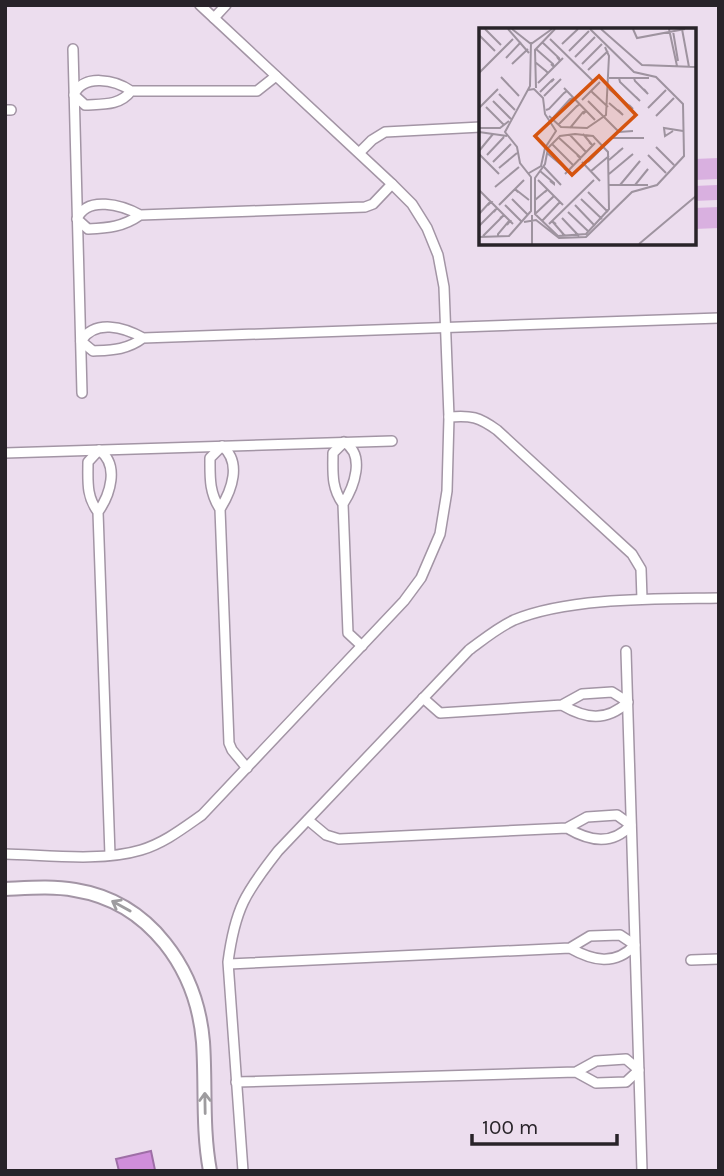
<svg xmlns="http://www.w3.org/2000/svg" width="724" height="1176" viewBox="0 0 724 1176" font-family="Karla,sans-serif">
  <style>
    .green { fill: #d9b0e0 }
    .water { fill: #d08edb; stroke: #9e6ea6; stroke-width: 2 }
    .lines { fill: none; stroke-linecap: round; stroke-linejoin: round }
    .street-casing { stroke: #a395a5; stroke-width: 12 }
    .secondary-casing { stroke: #a395a5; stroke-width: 16 }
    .street { stroke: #fff; stroke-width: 9 }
    .secondary { stroke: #fff; stroke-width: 12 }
    .oneway { stroke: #9e9c9f }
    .inset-road { fill: none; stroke: #9e939f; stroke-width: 2 }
    .view { fill: #d5540f; fill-opacity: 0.15; stroke: #d5540f; stroke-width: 3.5 }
    .inset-edge { fill: none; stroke: #282329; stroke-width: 3.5 }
  </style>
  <rect width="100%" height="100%" fill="#ecddee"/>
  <!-- green -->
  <g class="green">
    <polygon points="719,158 719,179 694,180 694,159"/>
    <polygon points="717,185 717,200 694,201 694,186"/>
    <polygon points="719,207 719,228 694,229 694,208"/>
  </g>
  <!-- water -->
  <polygon class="water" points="151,1151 155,1170 119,1171 116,1159"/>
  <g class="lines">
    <defs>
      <g id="street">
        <polyline points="214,18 226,5"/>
        <polyline points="73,49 82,393"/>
        <path d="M131 91C120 106 102 104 85 105L74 95C83 73 116 80 131 91H257L276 76"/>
        <polyline points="5,110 11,110"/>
        <polyline points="360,152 372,140 385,132 481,127"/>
        <path d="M140 215C123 227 108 228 88 229L77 219C87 195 122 205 140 215L365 207 373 204 392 184"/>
        <path d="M143 338C127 350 112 350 93 351L81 341C95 319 124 327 143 338L719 318"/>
        <path d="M449 417C471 415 479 417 497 430L632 554 641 569 642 599"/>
        <polyline points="5,453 392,441"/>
        <path d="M343 504C354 487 366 455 344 442L333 453C333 472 331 487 343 504L348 633 362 646"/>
        <path d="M220 509C232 490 242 462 222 446L210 458C210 477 209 492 220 509L229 743 232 750 247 768"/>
        <path d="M98 512C110 495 120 465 99 450L88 462C88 481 86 496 98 512L110 855"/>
        <polyline points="626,651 642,1171"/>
        <path d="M423 698 440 713 562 705 582 694 612 692 628 702C606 722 586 719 562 705"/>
        <path d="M308 820 326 835 339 839 567 828C589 841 612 846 631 825L617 815 587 817 567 828"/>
        <path d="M5 854C47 855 101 862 141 850 164 843 182 829 202 815L404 601 421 578 440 534 447 491 449 417 444 287 438 255 427 228 412 204 392 184 200 5"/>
        <polyline points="691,960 719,959"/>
        <path d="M229 964 570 948C593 961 615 966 635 945L620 935 590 936 570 948"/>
        <polyline points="236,1082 576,1072 596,1083 626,1082 639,1070 626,1059 596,1061 576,1072"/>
        <path d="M243 1171 228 962C235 909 245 893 278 851L469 650C484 639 497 628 514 620 569 597 659 599 719 598"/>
      </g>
      <path id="secondary" d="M5 889C29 888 52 886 75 890 150 902 197 969 203 1042 206 1085 202 1128 210 1171"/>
    </defs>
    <!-- street casing -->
    <use href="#street" class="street-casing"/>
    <!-- secondary casing -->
    <use href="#secondary" class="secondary-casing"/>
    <!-- street -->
    <use href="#street" class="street"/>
    <!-- secondary -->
    <use href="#secondary" class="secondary"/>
  </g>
  <!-- one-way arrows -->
  <defs><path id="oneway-shaft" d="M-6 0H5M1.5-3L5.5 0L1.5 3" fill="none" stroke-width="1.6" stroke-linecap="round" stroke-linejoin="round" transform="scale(1.75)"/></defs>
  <g class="oneway">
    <use href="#oneway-shaft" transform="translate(121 906) rotate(-151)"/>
    <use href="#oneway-shaft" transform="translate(205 1103) rotate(-91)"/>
  </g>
  <!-- overview -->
  <g transform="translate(479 28)">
    <rect width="217" height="217" fill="#ecddee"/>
    <path class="inset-road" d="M6 1 22 17M29 1 50 25M33 1 52 16 73 1M122 1 163 37 217 39M154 1 158 10 206 1M190 1 198 38M203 1 210 39M194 3 199 33M0 7 16 23M71 11 115 54M63 14 80 30 81 33 78 29M83 16 99 1M57 21 74 36 75 39 72 36M90 23 110 3M96 29 116 9M27 30 42 14M56 34 67 43 69 45 66 42M33 36 49 21M103 36 123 16M109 42 129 23M0 45 34 11M22 49 40 68M130 50H170M140 50 141 54 161 73 157 69M155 50 156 53 169 66 165 61M59 55 84 30M57 60 56 22 76 1M85 60 116 92M130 61 154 81 150 77M49 62 55 61 64 70 66 86 77 103 66 120 62 138 50 145M61 64 73 52 75 51 72 54M20 66 36 82M116 67 112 63 129 79M65 68 82 51M103 72 121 54M14 73 32 91M109 73 140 104 154 103M130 75 144 87 139 82M174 75 169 80 187 62M7 79 25 97M0 80 19 61M67 82 70 81 85 65 88 63 84 66M182 83 177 88 195 70M70 88 82 99 108 100 127 87 130 28 126 19M73 91 91 71 94 70 91 73M79 97 98 78 101 76 97 79M0 100H21L30 93M91 100 104 84 107 83 104 86M194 103 186 108 185 100 204 103M0 104 28 108M96 106 114 108 129 124 130 181 107 206 79 208 56 186V150L66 136 69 120 81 108ZM104 106 114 118 110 114M91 107 107 124 104 121M79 109 101 129V130L98 127M73 116 94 137 91 134M0 123 14 106M182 124 177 119 195 137M68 125 86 140 88 143 85 140M0 126 20 146M8 127 25 109M130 132 144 120 139 124M174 132 169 127 187 145M14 134 32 116M103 134 121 153M109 134 133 110H165M65 139 82 157M20 140 38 125M116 140 112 143 130 128M61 143 75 155V156L71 153M86 146 116 115M130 146 154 126 149 130M59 152 84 177M130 157H169M141 157 161 133 157 138M156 157 169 141 165 146M16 159 40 139M0 162 34 196M39 164 36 161 50 172M109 164 129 184M33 171 48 186M102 171 123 191M56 172 69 161 66 164M20 177 45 152M26 177 42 193M96 177 116 198M89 184 110 204M0 186 11 174H12L9 177M56 186 75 168 72 171M83 190 100 208M63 193 81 174 78 177M45 194 57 192 80 210 107 209 153 164 178 157 205 128 204 76 177 49 155 44 111 1M70 196 115 152M77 196 73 193 86 208M0 198 18 180 15 184M4 208 25 187 21 190M19 208V206L30 193H31L28 197M0 209 30 208 52 183V149L41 135 38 119 26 104 51 58 52 14M53 216V187M160 216 217 168"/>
    <path class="view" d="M120 48 157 87 93 147 56 108Z"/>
    <rect width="217" height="217" class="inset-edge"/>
  </g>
  <!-- border -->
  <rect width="724" height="1176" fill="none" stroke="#282329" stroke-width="14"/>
  <!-- scale -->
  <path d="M472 1134v10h145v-10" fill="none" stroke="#282329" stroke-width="3.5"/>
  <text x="482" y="1134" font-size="21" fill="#282329" stroke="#ecddee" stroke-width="5" paint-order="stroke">100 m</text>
</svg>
